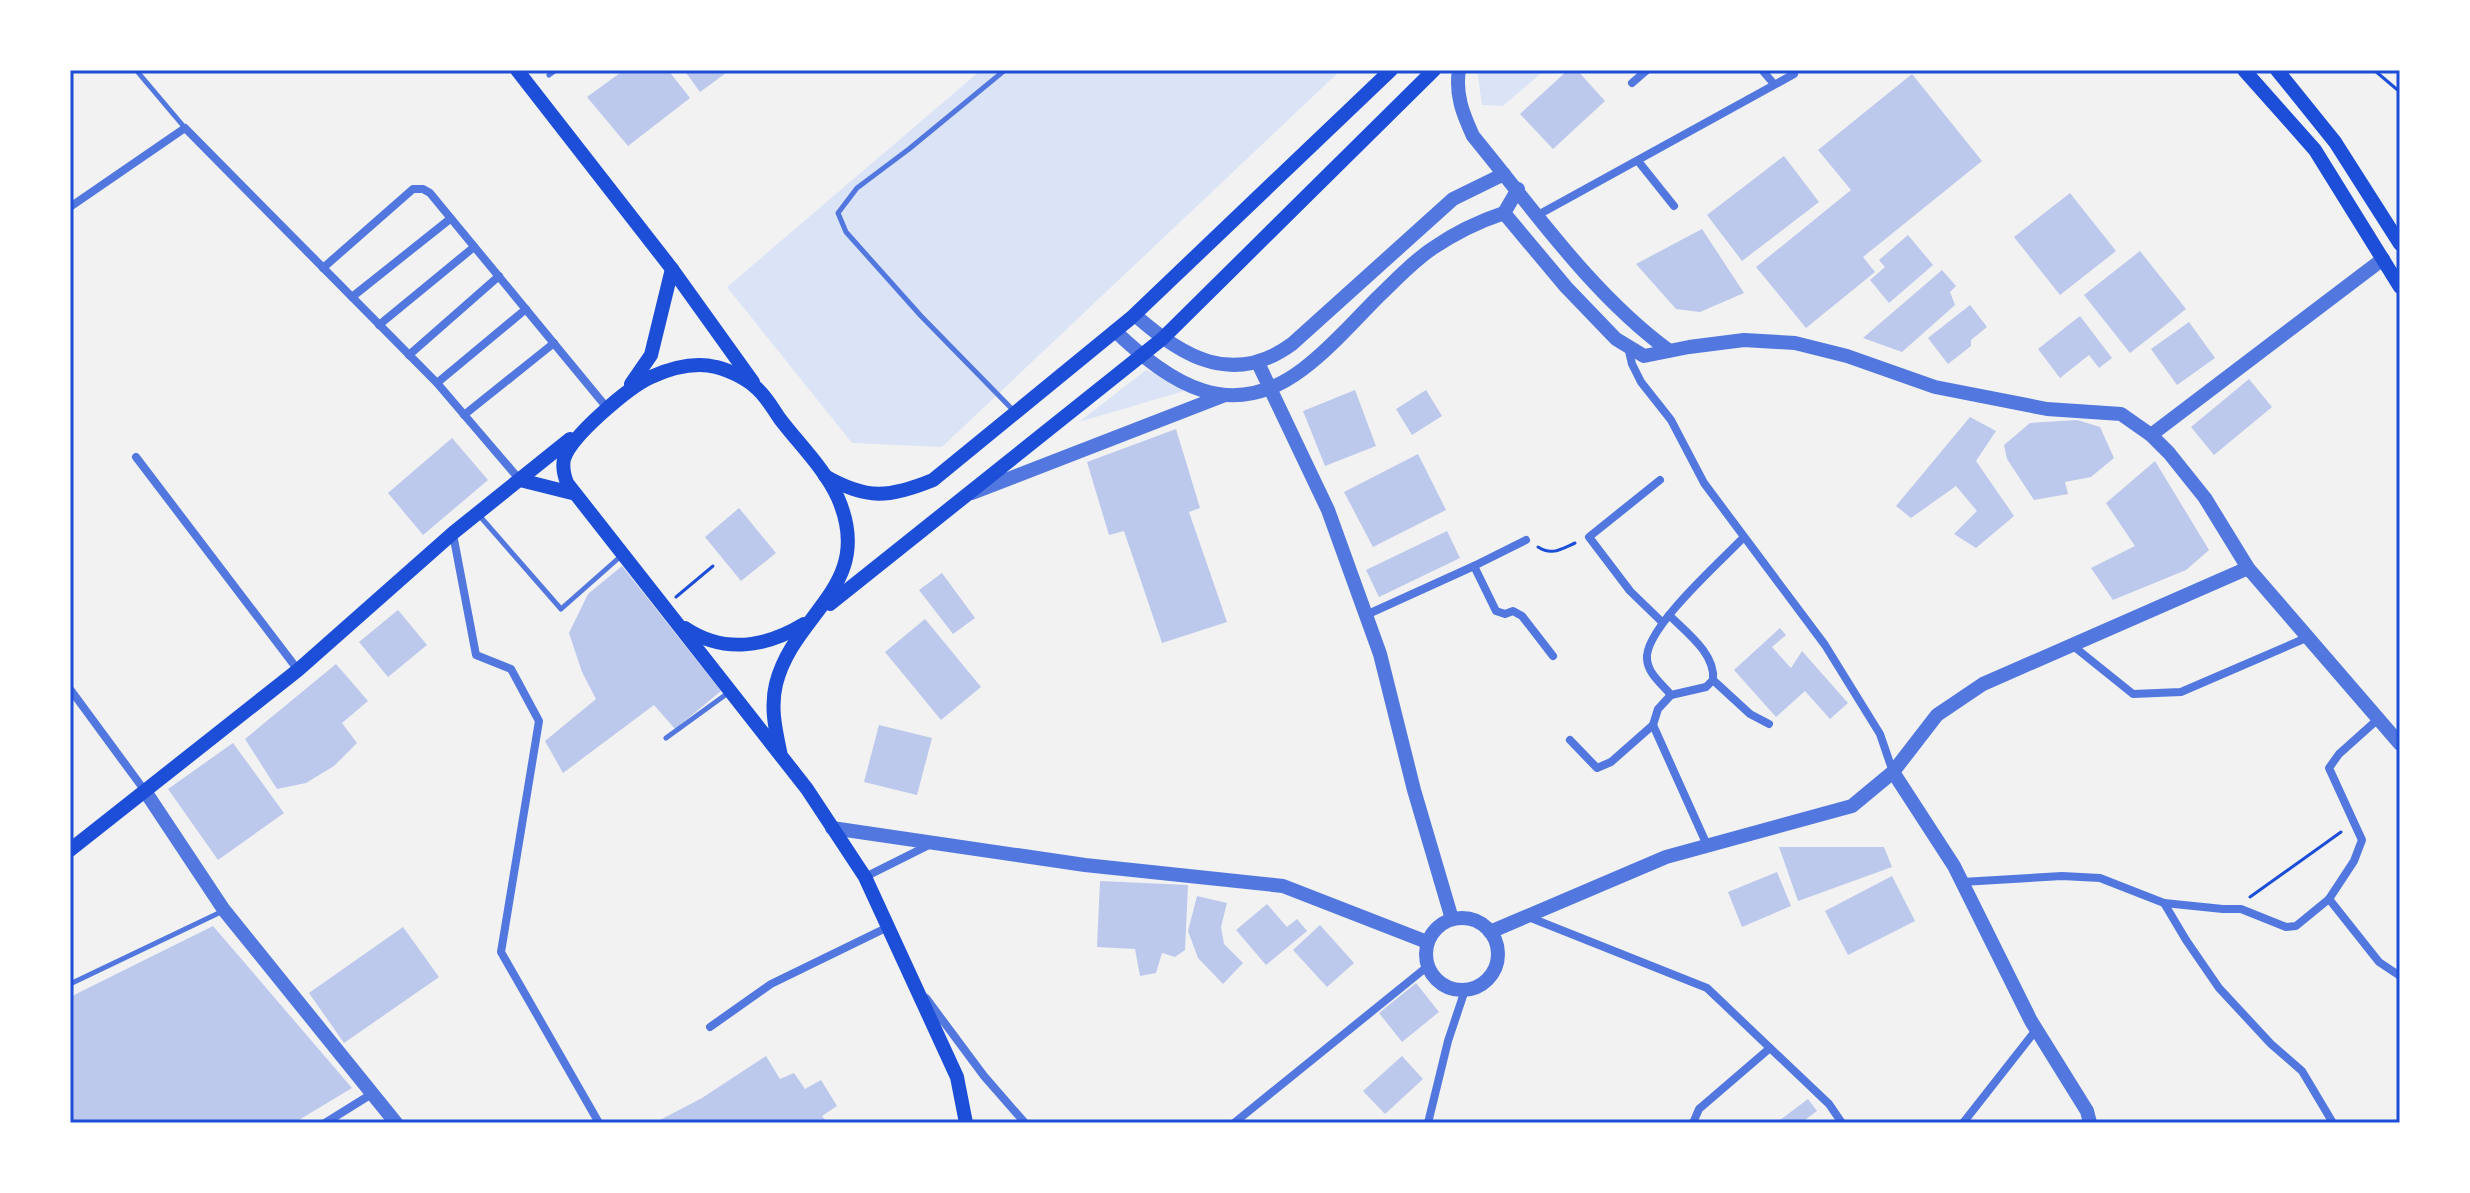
<svg xmlns="http://www.w3.org/2000/svg" width="2470" height="1193" viewBox="0 0 2470 1193" font-family="'Archivo Narrow',sans-serif">
  <style>
    .green { fill: #dbe4f7 }
    .building { fill: #bdc9ec }
    .lines { fill: none; stroke-linecap: round; stroke-linejoin: round }
    .path { stroke: #1d4ed8; stroke-width: 3 }
    .service { stroke: #5277de; stroke-width: 5 }
    .minor { stroke: #5277de; stroke-width: 8 }
    .tertiary { stroke: #5277de; stroke-width: 14 }
    .secondary { stroke: #1d4ed8; stroke-width: 14 }
    .neatline { fill: none; stroke: #1d4ed8; stroke-width: 3 }
  </style>
  <rect width="100%" height="100%" fill="#f2f2f2"/>
  <!-- green -->
  <g class="green">
    <polygon points="981,70 1341,70 942,447 852,443 727,287"/>
    <polygon points="1477,70 1545,70 1503,106 1482,105"/>
    <polygon points="1146,370 1191,389 1079,422"/>
  </g>
  <!-- building -->
  <g class="building">
    <polygon points="624,70 668,70 690,98 628,146 587,97"/>
    <polygon points="684,70 730,70 700,92"/>
    <polygon points="1568,70 1577,70 1605,101 1553,149 1520,114"/>
    <polygon points="1912,74 1982,161 1863,257 1875,272 1806,328 1756,267 1851,190 1818,150"/>
    <polygon points="1784,156 1819,202 1742,261 1707,215"/>
    <polygon points="2070,193 2116,251 2060,295 2014,237"/>
    <polygon points="1702,229 1744,293 1700,312 1676,309 1636,264"/>
    <polygon points="1908,235 1933,265 1889,303 1870,280 1885,267 1879,260"/>
    <polygon points="2140,251 2186,309 2130,353 2084,295"/>
    <polygon points="1942,270 1956,286 1950,292 1955,305 1902,352 1863,338"/>
    <polygon points="1970,305 1987,327 1971,340 1971,346 1948,364 1928,338"/>
    <polygon points="2080,316 2112,358 2099,368 2089,355 2060,378 2038,349"/>
    <polygon points="2189,322 2215,358 2177,385 2151,349"/>
    <polygon points="2249,379 2272,407 2214,455 2191,427"/>
    <polygon points="1355,390 1376,446 1325,466 1303,411"/>
    <polygon points="1426,390 1442,416 1412,435 1396,409"/>
    <polygon points="1970,417 1996,431 1976,461 2014,516 1976,548 1954,534 1977,511 1956,486 1911,518 1896,506"/>
    <polygon points="2077,420 2100,427 2114,458 2091,477 2065,482 2068,494 2034,500 2007,459 2004,445 2030,423"/>
    <polygon points="1176,429 1200,508 1189,512 1227,622 1162,643 1124,531 1109,535 1087,462"/>
    <polygon points="452,438 488,480 423,535 388,493"/>
    <polygon points="1418,454 1446,510 1373,547 1344,492"/>
    <polygon points="2155,461 2209,550 2186,570 2113,600 2091,568 2135,546 2106,503"/>
    <polygon points="739,508 776,553 741,581 705,537"/>
    <polygon points="1447,531 1460,558 1379,597 1366,570"/>
    <polygon points="622,566 721,691 675,729 654,705 563,773 545,741 596,699 582,672 569,633 588,594"/>
    <polygon points="942,573 975,618 953,634 919,590"/>
    <polygon points="398,610 427,645 388,677 359,642"/>
    <polygon points="925,619 981,687 941,720 885,652"/>
    <polygon points="1780,628 1786,635 1772,647 1791,668 1802,651 1848,703 1830,719 1805,691 1776,717 1734,670"/>
    <polygon points="336,664 368,701 342,723 357,743 334,766 306,783 277,789 245,739"/>
    <polygon points="879,725 932,738 917,795 864,782"/>
    <polygon points="233,743 284,813 218,860 168,789"/>
    <polygon points="1779,847 1884,847 1892,867 1798,901"/>
    <polygon points="1777,872 1791,906 1742,927 1728,892"/>
    <polygon points="1892,876 1915,921 1848,955 1825,911"/>
    <polygon points="1100,881 1188,885 1185,950 1175,957 1162,953 1156,973 1140,976 1135,949 1097,947"/>
    <polygon points="1197,896 1227,903 1221,927 1224,944 1243,963 1223,984 1198,958 1188,931"/>
    <polygon points="1267,904 1287,927 1297,919 1307,931 1266,965 1236,930"/>
    <polygon points="1320,925 1354,963 1327,987 1293,950"/>
    <polygon points="213,926 352,1088 294,1123 70,1123 70,997"/>
    <polygon points="403,927 439,977 344,1043 309,993"/>
    <polygon points="1416,983 1439,1012 1402,1042 1379,1013"/>
    <polygon points="766,1056 780,1079 794,1073 805,1089 821,1080 837,1106 822,1116 828,1123 660,1123 658,1121 702,1098"/>
    <polygon points="1402,1056 1423,1079 1385,1114 1363,1091"/>
    <polygon points="1808,1099 1817,1111 1801,1123 1776,1123"/>
  </g>
  <g class="lines">
    <!-- path -->
    <g class="path">
      <polyline points="2374,70 2400,92"/>
      <path d="M1538 547C1552 556 1561 549 1575 543"/>
      <polyline points="676,597 713,566"/>
      <polyline points="2250,897 2341,832"/>
    </g>
    <!-- service -->
    <g class="service">
      <polyline points="136,70 185,128"/>
      <polyline points="1005,70 909,149 857,188 838,213 846,232 921,316 1013,410"/>
      <polyline points="549,75 556,70"/>
      <polyline points="478,514 561,609 621,556"/>
      <polyline points="666,738 728,693"/>
      <polyline points="70,984 223,911"/>
    </g>
    <!-- minor -->
    <g class="minor">
      <polyline points="1762,70 1774,84"/>
      <polyline points="1632,83 1647,70"/>
      <polyline points="1638,161 1674,206"/>
      <polyline points="70,207 185,128 437,383 520,480"/>
      <polyline points="1538,215 1794,74"/>
      <polyline points="323,268 413,189 423,189 430,193 608,409"/>
      <polyline points="352,297 450,219"/>
      <polyline points="379,325 474,247"/>
      <polyline points="1628,347 1632,364 1641,382 1671,420 1704,483 1825,645 1880,734 1893,772"/>
      <polyline points="409,355 499,276"/>
      <polyline points="437,383 526,309"/>
      <polyline points="464,415 554,343"/>
      <polyline points="136,457 298,670"/>
      <polyline points="1660,480 1589,537 1630,591 1662,622"/>
      <polyline points="453,534 476,655 511,669 539,721 501,952 599,1123"/>
      <path d="M1743 538C1721 561 1644 629 1647 659 1648 674 1662 684 1671 695L1706 687 1713 680 1750 714 1769 724"/>
      <polyline points="1474,566 1526,540"/>
      <polyline points="1366,615 1474,566 1496,611 1505,614 1513,611 1522,616 1553,656"/>
      <path d="M1669 615C1686 632 1716 654 1713 680"/>
      <polyline points="2072,645 2133,694 2181,692 2306,638"/>
      <polyline points="70,689 145,791"/>
      <polyline points="2377,720 2339,754 2329,768 2362,840 2354,861 2329,899 2379,962 2400,976"/>
      <polyline points="1653,725 1707,845"/>
      <polyline points="1570,740 1597,768 1611,762 1653,725 1658,709 1671,695"/>
      <polyline points="865,877 929,845"/>
      <polyline points="1962,882 2062,876 2100,878 2164,903 2186,940 2219,988 2271,1044 2302,1071 2333,1123"/>
      <polyline points="2164,903 2223,909 2241,909 2286,927 2296,926 2329,899"/>
      <polyline points="1526,916 1707,988 1829,1104 1842,1123"/>
      <polyline points="926,998 984,1076 1025,1123"/>
      <polyline points="710,1027 771,984 888,927"/>
      <polyline points="325,1123 370,1095"/>
      <polyline points="1234,1123 1428,966"/>
      <polyline points="1428,1123 1448,1041 1465,990"/>
      <polyline points="1693,1123 1699,1109 1770,1048"/>
      <polyline points="1963,1123 2036,1030"/>
    </g>
    <!-- tertiary -->
    <g class="tertiary">
      <path d="M1459 70C1455 95 1463 114 1473 136 1534 210 1591 293 1668 350"/>
      <polyline points="1504,213 1566,287 1616,339 1644,356 1689,347 1744,340 1795,343 1847,356 1935,387 2047,409 2121,414 2151,435 2169,453 2205,498 2248,568 2400,744"/>
      <path d="M1135 315C1182 357 1233 387 1292 344L1453 199 1504 174"/>
      <path d="M1115 331C1171 384 1231 424 1303 369 1330 349 1354 321 1378 297 1396 280 1413 261 1433 248 1455 233 1480 221 1504 213L1518 189"/>
      <polyline points="1258,363 1328,510 1380,654 1414,790 1452,919"/>
      <polyline points="2151,435 2383,259"/>
      <polyline points="972,493 1225,395"/>
      <polyline points="1893,772 1954,866 2031,1021 2087,1111 2090,1123"/>
      <polyline points="145,791 224,910 396,1123"/>
      <polyline points="832,828 1085,865 1283,886 1427,942"/>
      <circle cx="1462" cy="954" r="36"/>
      <polyline points="1490,932 1666,857 1852,806 1893,772 1937,715 1983,684 2248,568"/>
    </g>
    <!-- secondary -->
    <g class="secondary">
      <polyline points="517,70 672,269 753,382"/>
      <polyline points="2244,70 2315,150 2400,287"/>
      <polyline points="2277,70 2335,142 2400,244"/>
      <polyline points="631,384 651,355 672,269"/>
      <path d="M825 476C867 500 889 498 933 480L1131 318 1391 70"/>
      <polyline points="520,480 572,493"/>
      <polyline points="830,604 1162,339 1434,70"/>
      <path d="M685 628C724 654 766 647 804 624"/>
      <path d="M781 756C776 732 770 708 776 684 794 612 876 586 838 498 825 469 799 444 780 419 773 409 765 394 754 386 746 379 727 369 716 367 695 362 671 368 651 377 629 387 571 436 564 459 562 468 564 475 567 483L807 789 865 877 957 1077 966 1123"/>
      <polyline points="70,850 298,670 453,533 570,439"/>
    </g>
  </g>
  <!-- border -->
  <rect width="2470" height="1193" fill="none" stroke="#ffffff" stroke-width="144"/>
  <rect x="72" y="72" width="2326" height="1049" class="neatline"/>
</svg>
